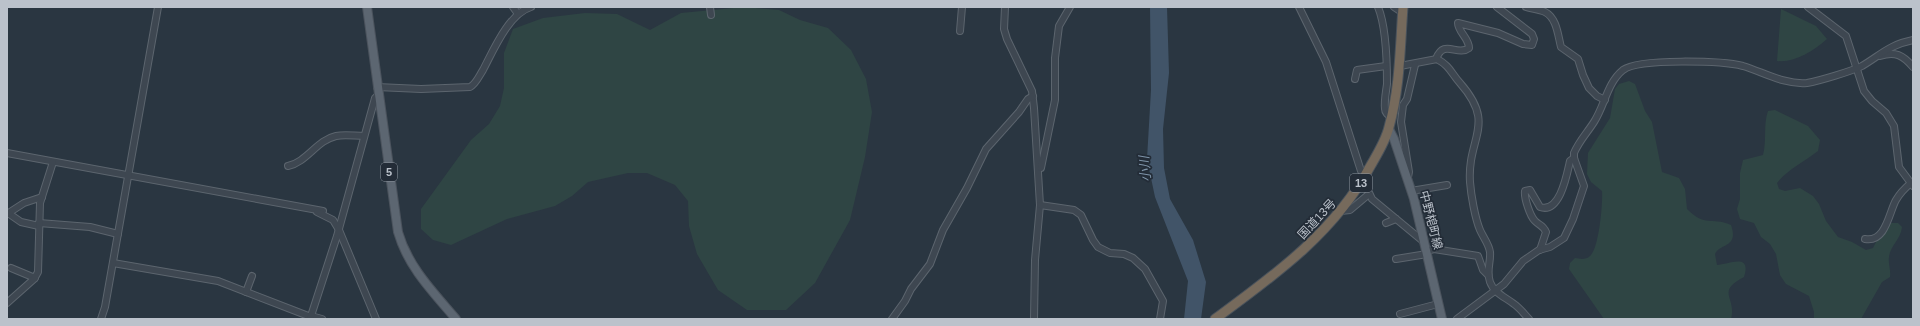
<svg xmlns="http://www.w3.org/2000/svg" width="1920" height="326" viewBox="0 0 1920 326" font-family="Helvetica,'Noto Sans JP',sans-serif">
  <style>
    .green { fill: #2f4544 }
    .water { fill: #415468 }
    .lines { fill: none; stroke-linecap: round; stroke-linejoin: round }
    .minor-casing { stroke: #5c656e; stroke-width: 8 }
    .major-casing { stroke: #4b535d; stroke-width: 10 }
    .highway-casing { stroke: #49525b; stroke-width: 11 }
    .minor { stroke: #3e4751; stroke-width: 6 }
    .major { stroke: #5c6671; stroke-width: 8 }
    .highway { stroke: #766a5c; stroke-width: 9 }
    .labels { text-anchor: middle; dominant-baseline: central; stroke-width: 3.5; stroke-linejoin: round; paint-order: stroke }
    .shield { fill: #232c37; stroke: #8d959f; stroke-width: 1 }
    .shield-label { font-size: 11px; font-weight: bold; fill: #bbc2cb }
    .street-label { font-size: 12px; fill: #bbc2cb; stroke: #232c37 }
    .water-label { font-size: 13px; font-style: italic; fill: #7f95aa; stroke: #232c37 }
  </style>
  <rect width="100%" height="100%" fill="#2a3641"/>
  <!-- green -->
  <g class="green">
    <polygon points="744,7 779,10 800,20 828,28 851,50 866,79 872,112 865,157 850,220 815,283 786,310 747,310 718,290 697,254 689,226 688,201 675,185 647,173 628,173 588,182 572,196 555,206 507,219 451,245 433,240 421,229 421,209 471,140 489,124 500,106 504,88 504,53 513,29 543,18 585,13 617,14 650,30 681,13"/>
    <path d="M1781 9 1816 26 1827 39C1813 51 1795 63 1777 61Z"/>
    <path d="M1629 81 1635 84 1645 111 1652 122 1662 172 1679 178 1685 189 1687 209C1706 228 1710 216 1731 225 1739 248 1720 243 1715 254L1717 265C1728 265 1752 252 1744 277 1715 292 1737 297 1731 319H1604L1569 269 1570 263 1575 258C1580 259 1586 260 1590 256 1599 249 1603 203 1602 191L1591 182 1587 174 1588 153 1610 118 1615 89 1619 84Z"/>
    <path d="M1775 110 1808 126 1820 140 1818 151C1804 162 1788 169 1777 183L1779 189 1785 191 1800 188 1813 196 1819 204 1826 221 1838 237 1852 242 1866 250 1873 248 1878 238 1891 223H1898L1902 227C1901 239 1890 246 1889 257 1888 264 1891 270 1890 277L1882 282 1861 319H1814V312L1809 296 1786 284 1780 275 1776 254 1770 244 1761 237 1754 223 1740 219 1737 209 1740 199V173L1743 160 1763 155C1767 140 1763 125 1768 111Z"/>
  </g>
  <!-- water -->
  <polygon class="water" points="1150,7 1167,7 1169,73 1163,129 1164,168 1170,199 1193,240 1206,282 1201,319 1184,319 1188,281 1155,197 1147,159 1151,90"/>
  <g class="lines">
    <defs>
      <g id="minor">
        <polyline points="513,7 518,14"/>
        <polyline points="710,7 711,15"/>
        <polyline points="1005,7 1004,29 1007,39 1032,91 1034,108 1040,205 1035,260 1034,319"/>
        <polyline points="1299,7 1326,62 1361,171"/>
        <path d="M1378 7C1386 26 1387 62 1387 84 1386 92 1384 101 1385 109 1385 113 1388 115 1392 118"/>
        <polyline points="1394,7 1403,13"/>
        <path d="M1526 7C1532 9 1539 9 1545 12 1557 18 1558 36 1561 47L1578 59 1583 75 1589 88 1597 96 1605 100"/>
        <polyline points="1808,7 1846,36 1864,91 1872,101 1886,113 1894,126 1899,167 1913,186"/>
        <polyline points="960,31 962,7"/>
        <path d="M1880 56C1895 51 1903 55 1913 67"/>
        <path d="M1436 59C1444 38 1457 57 1469 48 1469 38 1458 32 1458 23L1498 33 1523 44 1532 45 1534 39 1532 34 1497 7"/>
        <path d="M1400 66 1437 59C1450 66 1451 73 1460 83 1497 125 1467 137 1470 182 1471 195 1475 218 1480 230 1483 237 1489 244 1490 252 1491 262 1486 271 1490 282 1494 293 1505 297 1514 304 1520 308 1524 314 1529 319"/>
        <polyline points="1355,79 1357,70 1386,66"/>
        <path d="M377 87 421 89 470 87C476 84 479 76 483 70 493 51 509 13 531 7"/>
        <polyline points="7,153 323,211"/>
        <path d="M288 166C307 162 317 140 336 136 345 134 355 136 364 136"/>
        <polyline points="1041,168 1055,100 1055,58 1059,26 1070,7"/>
        <polyline points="1408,177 1409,172 1401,122 1403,105 1407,99 1415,65"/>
        <polyline points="1365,184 1372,199 1424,242"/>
        <polyline points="1411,191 1447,185"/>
        <polyline points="1040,205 1074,210 1081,215 1093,240 1098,247 1110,253 1124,254 1133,258 1145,269 1163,301 1160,319"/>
        <polyline points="1341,211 1350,210 1369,194"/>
        <polyline points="317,212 333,220 339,230 376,319"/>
        <polyline points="8,213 21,222 39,226"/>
        <polyline points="7,214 24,203 42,197"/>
        <polyline points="39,223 90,227 118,234"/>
        <polyline points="1386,223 1396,219"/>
        <path d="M1865 239C1886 243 1889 212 1896 200 1900 193 1905 188 1911 183"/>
        <path d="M1540 250 1546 232C1543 225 1540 226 1535 221 1530 216 1524 198 1525 191L1530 190 1540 207C1560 214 1567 174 1570 161L1574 158"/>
        <polyline points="1426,251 1434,249 1478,256 1483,270 1488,275"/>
        <polyline points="1396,259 1427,254"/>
        <polyline points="113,263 218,281 311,317"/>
        <polyline points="11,268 35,278"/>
        <polyline points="246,292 252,276"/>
        <polyline points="7,303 34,279 38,272 40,203 53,162"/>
        <polyline points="1400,314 1438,304"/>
        <polyline points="311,316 322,319"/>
        <polyline points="101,319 105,307 158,7"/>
        <polyline points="310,319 337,236 375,98 378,95"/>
        <polyline points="892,319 905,301 911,289 930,264 943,230 967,188 986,149 1019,112 1028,99 1033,96"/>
        <path d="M1457 319 1504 284 1523 261 1539 250 1550 247 1564 238 1573 219 1584 186 1574 158V153C1579 141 1587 133 1594 122 1605 105 1607 83 1623 70 1639 58 1723 61 1743 66 1763 72 1785 85 1807 83 1819 81 1852 71 1862 66 1882 54 1889 45 1913 40"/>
      </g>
      <g id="major">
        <path d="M367 7 398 232C408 267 433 292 456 319"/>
        <polyline points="1389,129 1394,139 1414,199 1442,319"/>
      </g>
      <path id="highway" d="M1215 319C1275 275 1335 232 1371 165 1378 153 1386 140 1389 127 1400 88 1400 48 1403 7"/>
    </defs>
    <!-- minor casing -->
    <use href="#minor" class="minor-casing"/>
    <!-- major casing -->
    <use href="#major" class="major-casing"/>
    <!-- highway casing -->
    <use href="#highway" class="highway-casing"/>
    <!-- minor -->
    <use href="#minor" class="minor"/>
    <!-- major -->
    <use href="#major" class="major"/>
    <!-- highway -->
    <use href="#highway" class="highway"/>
  </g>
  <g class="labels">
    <!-- shield labels -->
    <g class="shield">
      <rect x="381" y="163" width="16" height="18" rx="3"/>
      <rect x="1350" y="174" width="22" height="18" rx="3"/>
    </g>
    <g class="shield-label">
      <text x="389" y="172">5</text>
      <text x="1361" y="183">13</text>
    </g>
    <!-- street labels -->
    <g class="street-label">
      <text transform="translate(1317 219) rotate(-47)">国道13号</text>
      <text transform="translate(1431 220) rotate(76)">中野梍町線</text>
    </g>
    <!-- water labels -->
    <g class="water-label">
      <text transform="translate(1145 169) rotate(-95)">小川</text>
    </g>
  </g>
  <!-- border -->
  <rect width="1920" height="326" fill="none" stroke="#bbc2cb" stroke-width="16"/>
</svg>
